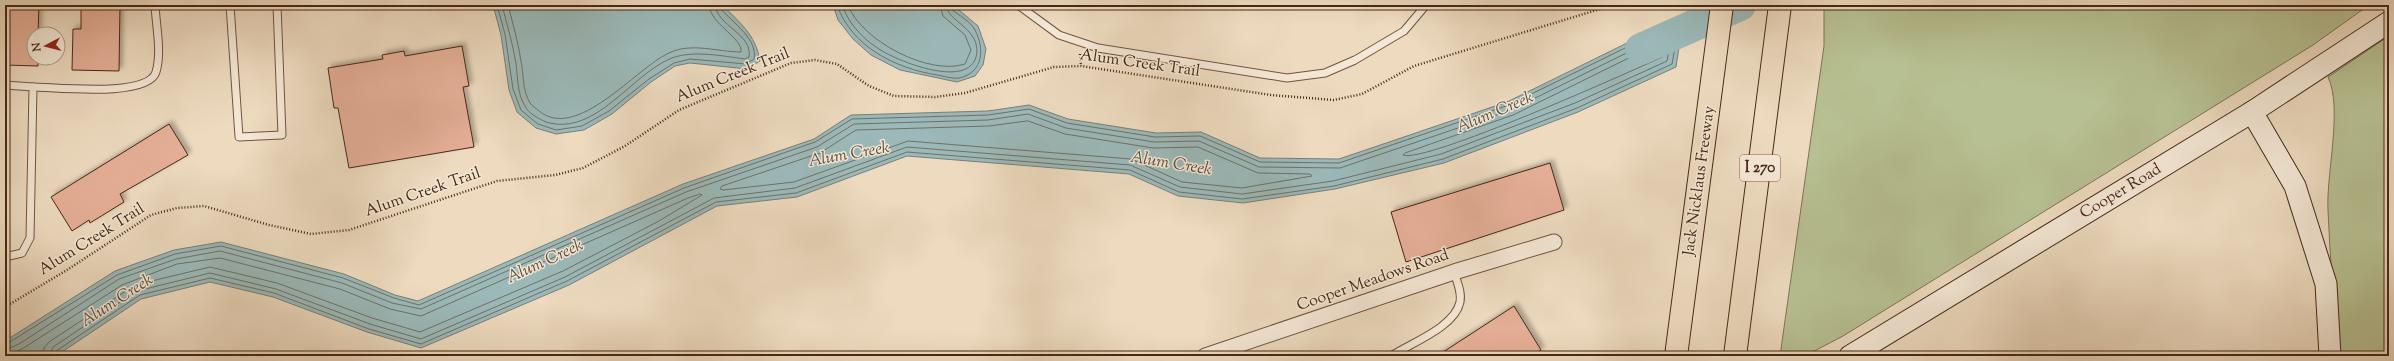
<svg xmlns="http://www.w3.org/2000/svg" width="2394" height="361" viewBox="0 0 2394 361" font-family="'Sorts Mill Goudy',serif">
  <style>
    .green { fill: #b7c092; stroke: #7f7454 }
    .water { fill: #9bb9b9; stroke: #797f77 }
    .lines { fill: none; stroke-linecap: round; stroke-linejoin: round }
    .shore { stroke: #717067; stroke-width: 1 }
    .river { stroke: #9bb9b9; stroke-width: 32 }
    .building { fill: #e4ae96; stroke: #472815; filter: url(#shadow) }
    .lane-casing { stroke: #705440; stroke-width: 9 }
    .street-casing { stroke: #705440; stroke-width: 17 }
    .secondary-casing { stroke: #472815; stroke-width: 23 }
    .highway-casing { stroke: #472815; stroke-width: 24 }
    .path { stroke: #472815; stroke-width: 2.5; stroke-dasharray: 1 2; stroke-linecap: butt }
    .lane { stroke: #f3e7d5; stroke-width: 7 }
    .street { stroke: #f3e7d5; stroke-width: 15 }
    .secondary { stroke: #f3e7d5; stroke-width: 21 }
    .highway { stroke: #eddabf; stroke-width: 22 }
    .labels { text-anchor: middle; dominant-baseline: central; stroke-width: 3; stroke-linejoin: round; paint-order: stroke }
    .shield { fill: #f3e7d5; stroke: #7b614f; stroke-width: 1 }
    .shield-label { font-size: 15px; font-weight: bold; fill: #472815 }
    .street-label { font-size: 16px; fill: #472815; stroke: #f3e7d5 }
    .water-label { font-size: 17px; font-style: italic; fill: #5c4c3e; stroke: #f3e7d5 }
  </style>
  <defs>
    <filter id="shadow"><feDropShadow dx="3.5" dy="-3.5" stdDeviation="2" flood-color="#0004"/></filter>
  </defs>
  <rect width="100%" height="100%" fill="#eddabf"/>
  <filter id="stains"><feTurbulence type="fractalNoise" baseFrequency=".005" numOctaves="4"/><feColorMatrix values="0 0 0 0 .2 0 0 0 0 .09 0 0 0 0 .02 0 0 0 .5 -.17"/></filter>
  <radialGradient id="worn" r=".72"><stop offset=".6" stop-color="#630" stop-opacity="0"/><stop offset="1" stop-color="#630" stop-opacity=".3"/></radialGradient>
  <!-- green -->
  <g class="green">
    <polygon points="1824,5 2369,5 2313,45 1843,336 1805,356 1780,356 1824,46"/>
    <path d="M2389 36V356H2338C2334 307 2330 259 2328 210 2326 174 2343 108 2328 77Z"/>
  </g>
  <!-- water -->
  <g class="water">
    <path d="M493 5H723C740 24 755 33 760 61L747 69 690 63 675 66 651 82 612 114 584 130 556 134 536 128 517 112 509 90 501 35Z"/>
    <polygon points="833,5 953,5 978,26 986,49 983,65 975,76 957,82 900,70 871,55 853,39 838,20"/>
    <polygon points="1684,15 1676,67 1578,112 1444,163 1335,189 1243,203 1178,196 1129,174 907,156 797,197 717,206 569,285 421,348 367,332 273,297 210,282 141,299 56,356 5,356 5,341 115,271 174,250 221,242 344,274 395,295 418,301 683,184 814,139 851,115 988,111 1029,105 1068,119 1156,133 1201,132 1260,158 1339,159 1507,102"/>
  </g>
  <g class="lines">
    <!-- shore -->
    <g class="shore">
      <path d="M497 5 505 34 513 89 521 110 538 124 556 130 582 126 609 111 649 79 674 63 690 59 746 64 754 59C758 39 733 23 721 9L720 5"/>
      <path d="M502 5C507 25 513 44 516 64 518 78 517 93 525 106 528 113 539 119 546 122 596 137 631 74 672 58 693 50 723 56 745 59L749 57C753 34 717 26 715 5"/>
      <path d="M508 5C513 24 518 42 521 61 524 75 522 90 530 103 532 106 536 108 539 111 577 142 636 68 669 53 691 42 718 52 741 52 743 38 710 24 709 5"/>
      <path d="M837 5C852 47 895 68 937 75 944 76 952 79 959 78 983 73 985 49 975 30 971 22 959 15 952 10L951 5"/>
      <path d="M842 5C848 22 861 37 876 47 895 61 975 93 977 51 977 27 947 21 946 5"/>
      <path d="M848 5C861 41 930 76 965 64L971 50 965 35 943 16 940 5"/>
      <path d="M1662 42 1665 44 1662 57C1630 72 1424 164 1403 155L1405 153 1513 115Z"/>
      <polygon points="1028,121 1065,134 1153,148 1198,147 1258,173 1310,174 1312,176 1242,188 1182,182 1131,159 908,141 794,182 723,190 720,189 722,186 820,153 856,130 989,126"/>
      <polyline points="5,345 117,275 175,254 221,246 343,278 394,298 419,305 684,188 815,142 852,119 988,115 1029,109 1067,123 1155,137 1200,136 1260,162 1339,163 1509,105 1676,23 1679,25 1672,64 1577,108 1443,159 1334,186 1242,199 1179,192 1130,170 907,152 796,193 716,202 567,281 421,344 369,329 274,293 210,278 140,295 56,351 54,356"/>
      <polyline points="5,350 19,344 119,279 176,259 220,251 342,283 392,303 421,309 686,192 817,147 854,124 988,120 1028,114 1066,128 1154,142 1199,141 1259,167 1340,168 1511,110 1669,32 1672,33 1667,61 1575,103 1441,154 1333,181 1242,194 1180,187 1130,165 907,147 795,188 714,198 565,277 421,339 370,324 276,289 210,273 137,291 53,347 49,356"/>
      <polyline points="5,356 22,349 122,285 177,264 220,258 340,289 390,309 421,316 688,198 700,194 702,195 659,221 563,271 420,332 372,318 277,283 210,267 135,285 49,342 44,348 43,356"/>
    </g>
    <!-- river -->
    <polyline class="river" points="1641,49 1740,5"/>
  </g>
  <!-- building -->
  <g class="building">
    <polygon points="5,5 39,5 38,34 34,34 34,58 38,58 38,66 5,65"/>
    <polygon points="81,5 120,5 119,71 72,70 73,29 81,29"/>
    <polygon points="462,46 469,86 463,87 474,147 349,168 338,108 334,108 328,68 383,59 382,55 404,51 405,56"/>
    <polygon points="169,124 188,155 120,194 124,202 90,223 89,220 72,231 51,197"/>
    <polygon points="1550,163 1564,210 1406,262 1391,212"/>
    <polygon points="1514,306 1541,350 1531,356 1437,356"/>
  </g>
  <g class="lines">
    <defs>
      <g id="lane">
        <polyline points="230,5 239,137 282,135 277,5"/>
        <polyline points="1018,5 1059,35 1098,48 1287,78 1325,73 1355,60 1404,31 1426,5"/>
        <polyline points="5,85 33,87 30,238 22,253 5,257"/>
        <path d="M33 87C55 87 148 98 156 72 162 52 156 26 155 5"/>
        <path d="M1391 356C1411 343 1455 327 1460 302 1462 292 1457 282 1454 272"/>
      </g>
      <polyline id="street" points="1205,356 1454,272 1554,242"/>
      <g id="secondary">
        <polyline points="2252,112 2295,186 2326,284 2330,356"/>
        <polyline points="1850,356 2252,112 2389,22"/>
      </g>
      <g id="highway">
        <polyline points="1676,356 1722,5"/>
        <polyline points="1735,356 1780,5"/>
      </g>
    </defs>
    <!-- lane casing -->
    <use href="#lane" class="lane-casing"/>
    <!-- street casing -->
    <use href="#street" class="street-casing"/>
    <!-- secondary casing -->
    <use href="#secondary" class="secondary-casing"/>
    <!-- highway casing -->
    <use href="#highway" class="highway-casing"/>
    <!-- path -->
    <g class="path">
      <polyline points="1080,54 1081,66"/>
      <polyline points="5,307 67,270 151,215 177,208 204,206 269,225 311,234 349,230 497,181 555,175 583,168 625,146 679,110 791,63 815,60 837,64 869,86 894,96 935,97 965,93 1054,67 1081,66 1271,95 1334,100 1362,94 1414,66 1613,5"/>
    </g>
    <!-- lane -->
    <use href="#lane" class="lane"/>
    <!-- street -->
    <use href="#street" class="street"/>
    <!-- secondary -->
    <use href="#secondary" class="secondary"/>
    <!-- highway -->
    <use href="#highway" class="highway"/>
  </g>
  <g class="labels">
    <!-- shield labels -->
    <rect class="shield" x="1740" y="155" width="40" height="26" rx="3"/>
    <g class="shield-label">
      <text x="1760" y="168">I 270</text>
    </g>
    <!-- street labels -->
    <g class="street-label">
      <text transform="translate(1140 64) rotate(8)">Alum Creek Trail</text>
      <text transform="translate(733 76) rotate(-22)">Alum Creek Trail</text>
      <text transform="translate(1700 181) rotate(-82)">Jack Nicklaus Freeway</text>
      <text transform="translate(2121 192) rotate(-31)">Cooper Road</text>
      <text transform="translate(423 193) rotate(-19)">Alum Creek Trail</text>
      <text transform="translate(92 240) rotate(-32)">Alum Creek Trail</text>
      <text transform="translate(1373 281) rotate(-19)">Cooper Meadows Road</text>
    </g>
    <!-- water labels -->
    <g class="water-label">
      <text transform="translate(1495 113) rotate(-23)">Alum Creek</text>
      <text transform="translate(849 155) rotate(-10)">Alum Creek</text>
      <text transform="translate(1171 164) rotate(9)">Alum Creek</text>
      <text transform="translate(545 262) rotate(-25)">Alum Creek</text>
      <text transform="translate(117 301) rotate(-33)">Alum Creek</text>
    </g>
  </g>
  <!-- margin -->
  <rect width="2394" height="361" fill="none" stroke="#eddabf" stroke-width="20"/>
  <rect x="6" y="6" width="2382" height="349" fill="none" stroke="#472815" stroke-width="2"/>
  <rect x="10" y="10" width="2374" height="341" fill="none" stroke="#472815"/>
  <!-- north arrow -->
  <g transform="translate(46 46) rotate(263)"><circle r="19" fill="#f3e7d5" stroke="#ae9b88"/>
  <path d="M0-3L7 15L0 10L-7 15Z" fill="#8f2418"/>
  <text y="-6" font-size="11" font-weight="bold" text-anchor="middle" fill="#472815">N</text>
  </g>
  <rect width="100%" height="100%" filter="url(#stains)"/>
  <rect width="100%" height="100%" fill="url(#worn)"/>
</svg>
